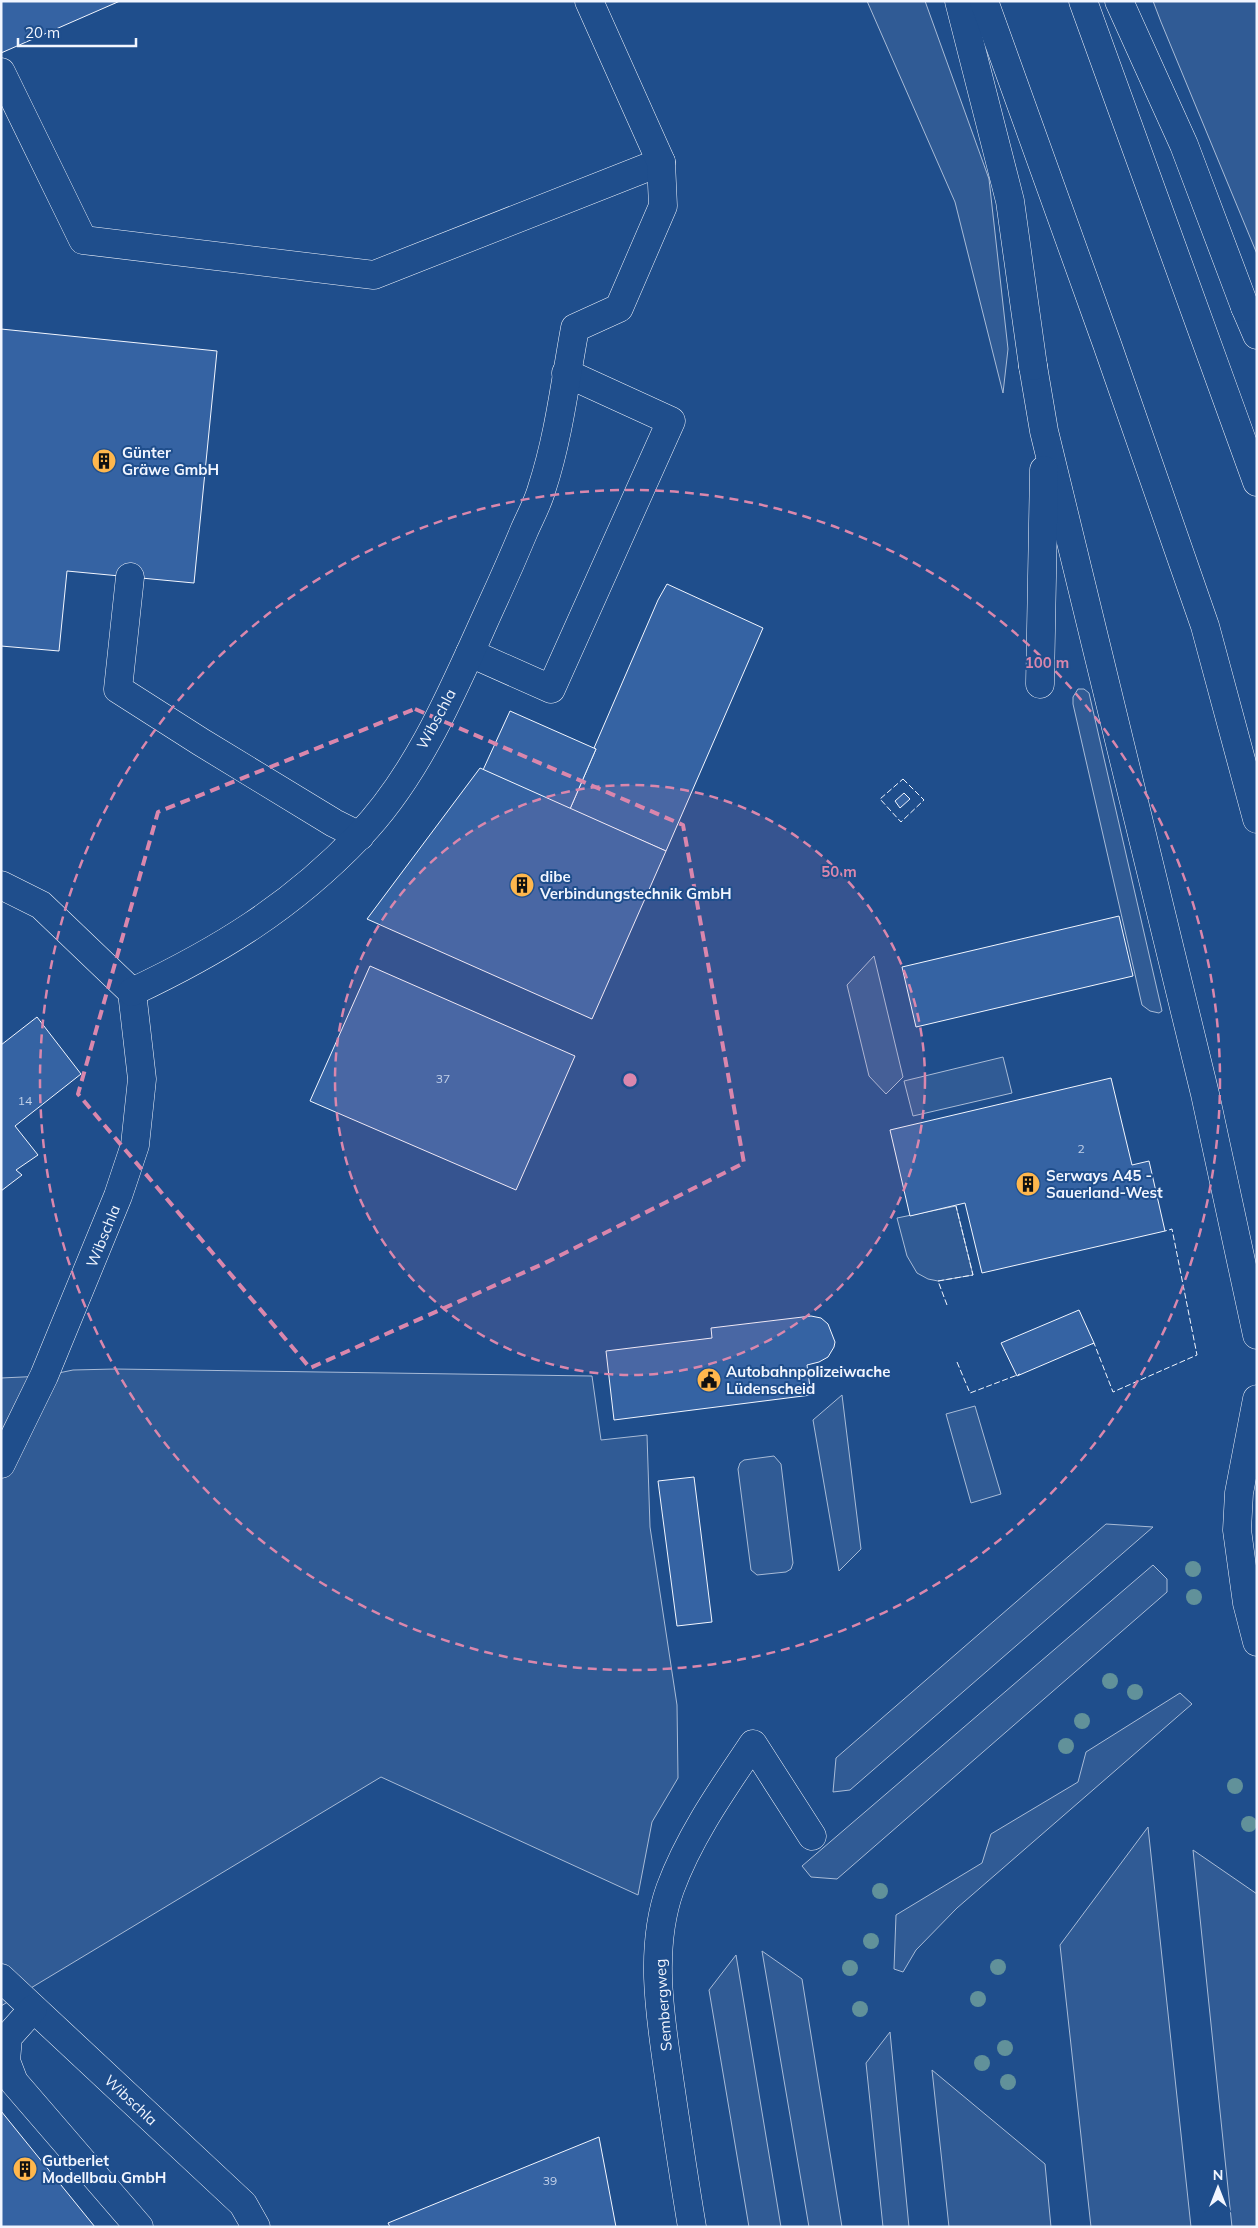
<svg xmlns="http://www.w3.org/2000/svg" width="1258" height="2228" viewBox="0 0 1258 2228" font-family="Mulish,sans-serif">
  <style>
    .built { fill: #305b95; stroke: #a8bbd7 }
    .building { fill: #3563a3; stroke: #f2f6ff }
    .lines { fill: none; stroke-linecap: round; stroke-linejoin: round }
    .minor-casing { stroke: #f2f6ff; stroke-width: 29 }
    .highway-casing { stroke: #f2f6ff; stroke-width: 29 }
    .minor { stroke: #1f4e8c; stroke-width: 28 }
    .highway { stroke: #1f4e8c; stroke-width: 28 }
    .fence { stroke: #f2f6ff; stroke-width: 1; stroke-dasharray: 6 2.5; stroke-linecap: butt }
    .tree { fill: #61919a }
    .marked { fill: none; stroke: #da87ad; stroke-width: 4; stroke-dasharray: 10 6; stroke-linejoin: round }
    .ring { fill: none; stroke: #da87ad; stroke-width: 2.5; stroke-dasharray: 9 6 }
    .labels { text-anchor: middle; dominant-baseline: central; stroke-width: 4; stroke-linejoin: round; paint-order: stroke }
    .number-label { font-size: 12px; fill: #c3d1e8 }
    .poi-label { font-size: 15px; font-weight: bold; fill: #f2f6ff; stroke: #1f4e8c; text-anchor: start }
    .street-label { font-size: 15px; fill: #f2f6ff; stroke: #1f4e8c }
    .centre { fill: #da87ad; stroke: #1f4e8c; stroke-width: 2.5 }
    .ring-label { font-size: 15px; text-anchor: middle; font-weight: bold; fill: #da87ad; stroke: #1f4e8c; stroke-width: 4; stroke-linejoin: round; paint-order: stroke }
  </style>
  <rect width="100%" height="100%" fill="#1f4e8c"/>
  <!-- built -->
  <g class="built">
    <polygon points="867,1 925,1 989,179 1008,349 1003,393 955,202"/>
    <polygon points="1153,1 1257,1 1257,254 1161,22"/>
    <polygon points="1078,689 1084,689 1089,693 1162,1011 1159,1013 1150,1011 1142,1005 1073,704 1073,697"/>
    <polygon points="874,956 903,1077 886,1094 869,1076 847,985"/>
    <polygon points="1003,1057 1012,1093 913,1116 904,1081"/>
    <polygon points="956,1206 973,1275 938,1281 928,1279 917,1273 907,1256 897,1218"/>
    <polygon points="115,1369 592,1376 601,1440 647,1435 650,1527 677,1705 678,1778 652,1822 638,1895 381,1777 1,2006 1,1378 44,1376 73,1370"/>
    <polygon points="842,1395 861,1549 839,1571 813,1420"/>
    <polygon points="975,1406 1001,1494 971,1503 946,1414"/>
    <polygon points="774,1456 781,1464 793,1563 791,1569 786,1572 757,1575 751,1570 738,1469 740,1463 744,1460"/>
    <polygon points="1106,1524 1153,1527 850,1790 833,1792 836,1758"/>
    <polygon points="1153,1565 1167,1579 1167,1592 837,1879 811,1877 802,1866"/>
    <polygon points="1180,1693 1192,1704 957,1908 916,1950 903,1972 894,1969 896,1915 982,1863 991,1834 1078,1782 1086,1752"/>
    <polygon points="1148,1827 1191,2227 1091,2227 1060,1945"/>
    <polygon points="1193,1850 1257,1894 1257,2227 1232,2227"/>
    <polygon points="762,1951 802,1979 842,2227 809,2227"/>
    <polygon points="736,1955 781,2227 749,2227 709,1990"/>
    <polygon points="890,2032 909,2227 883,2227 866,2063"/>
    <polygon points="932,2070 1045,2164 1051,2227 949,2227"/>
  </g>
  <!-- building -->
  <g class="building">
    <polygon points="1,1 120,1 1,53"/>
    <polygon points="1,329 217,351 194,583 67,571 59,651 1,646"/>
    <polygon points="667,584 763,628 666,851 570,809 596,749 594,748 658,600"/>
    <polygon points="510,711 596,749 570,809 483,770"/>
    <polygon points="480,768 666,851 592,1019 367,919"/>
    <polygon points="904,793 910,799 900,808 895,801"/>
    <polygon points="1119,916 1133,976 916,1027 902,967"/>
    <polygon points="370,966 575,1056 516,1190 310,1101"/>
    <polygon points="37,1017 81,1074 15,1126 38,1155 16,1170 22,1175 1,1191 1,1045"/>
    <polygon points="1111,1078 1132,1165 1149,1161 1165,1231 982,1273 965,1203 910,1216 890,1130"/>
    <polygon points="1079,1310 1094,1343 1017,1376 1001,1343"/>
    <polygon points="811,1316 821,1318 828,1324 835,1342 834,1347 828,1357 819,1362 807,1365 811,1395 614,1420 606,1351 712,1338 711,1328"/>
    <polygon points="694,1477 712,1622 677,1626 658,1481"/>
    <polygon points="1,2111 95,2227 1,2227"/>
    <polygon points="599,2137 616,2227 390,2227 388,2223"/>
  </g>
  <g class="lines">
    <defs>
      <g id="minor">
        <polyline points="1,72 83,240 374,275 661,162"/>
        <polyline points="1245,307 1257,335"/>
        <polyline points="1033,366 1044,431 1205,1094 1257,1335"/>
        <polyline points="130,577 118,689 201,742 334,823 360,836"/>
        <polyline points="470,653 551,689 671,421 566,373"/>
        <polyline points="1040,684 1044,470"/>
        <polyline points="1,885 41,905 132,992 142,1079 135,1145 118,1196 44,1376 1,1464"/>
        <path d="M132 992C219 951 291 907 359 836 420 773 456 683 492 604 503 580 514 555 524 531 530 517 538 503 542 488 559 436 565 382 575 328L619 308 663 206 661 162 589 1"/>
        <polyline points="1257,1399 1239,1493 1237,1530 1247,1603 1257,1642"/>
        <polyline points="1,1978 243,2204 256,2227"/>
        <polyline points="33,2009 8,2037 6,2061 14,2082 139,2227"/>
        <path d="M692 2227C684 2179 677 2132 670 2084 661 2021 648 1951 670 1889 689 1837 722 1790 753 1744L812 1836"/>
      </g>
      <g id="highway">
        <polyline points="959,1 1010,201 1033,366"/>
        <polyline points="984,1 1107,344 1205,626 1257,819"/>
        <polyline points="1083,1 1257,482"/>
        <polyline points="1119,1 1184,145 1245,307"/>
      </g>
    </defs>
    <!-- minor casing -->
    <use href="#minor" class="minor-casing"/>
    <!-- highway casing -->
    <use href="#highway" class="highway-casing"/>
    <!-- minor -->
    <use href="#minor" class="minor"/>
    <!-- highway -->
    <use href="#highway" class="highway"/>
    <!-- fence -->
    <g class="fence">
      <polygon points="903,779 924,800 901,822 880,799"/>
      <polyline points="947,1305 938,1281 973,1275 956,1206"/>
      <polyline points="1092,1344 1094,1343 1113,1392 1197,1355 1172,1229 1165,1231"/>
      <polyline points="957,1362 970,1393 1020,1374"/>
    </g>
  </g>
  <!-- trees -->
  <g class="tree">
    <circle cx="1193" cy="1569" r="8"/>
    <circle cx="1194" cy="1597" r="8"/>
    <circle cx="1110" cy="1681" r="8"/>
    <circle cx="1135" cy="1692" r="8"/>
    <circle cx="1082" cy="1721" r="8"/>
    <circle cx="1066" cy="1746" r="8"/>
    <circle cx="1235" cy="1786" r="8"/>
    <circle cx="1249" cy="1824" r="8"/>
    <circle cx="880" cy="1891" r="8"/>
    <circle cx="871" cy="1941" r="8"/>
    <circle cx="998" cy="1967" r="8"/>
    <circle cx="850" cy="1968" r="8"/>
    <circle cx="978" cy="1999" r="8"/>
    <circle cx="860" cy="2009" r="8"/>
    <circle cx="1005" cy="2048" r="8"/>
    <circle cx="982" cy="2063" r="8"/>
    <circle cx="1008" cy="2082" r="8"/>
  </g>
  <!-- marked area -->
  <path class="marked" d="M415 709 683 825 744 1163 545 1263 310 1368 78 1094 158 812Z"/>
  <!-- distance rings -->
  <circle cx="630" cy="1080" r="295" fill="#da87ad" fill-opacity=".12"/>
  <g class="ring">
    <circle cx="630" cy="1080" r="295"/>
    <circle cx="630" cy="1080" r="590"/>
  </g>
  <!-- icons -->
  <defs>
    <symbol id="building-disc" viewBox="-11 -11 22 22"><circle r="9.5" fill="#ffb74d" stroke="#1f4e8c"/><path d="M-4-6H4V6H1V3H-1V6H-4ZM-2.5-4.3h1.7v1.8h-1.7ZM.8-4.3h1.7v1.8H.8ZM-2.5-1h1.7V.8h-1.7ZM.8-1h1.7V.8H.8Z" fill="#111"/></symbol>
    <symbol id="civic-disc" viewBox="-11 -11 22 22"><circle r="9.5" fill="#ffb74d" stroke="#1f4e8c"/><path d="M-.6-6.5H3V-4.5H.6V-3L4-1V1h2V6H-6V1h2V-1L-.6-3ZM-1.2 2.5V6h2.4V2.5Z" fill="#111"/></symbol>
  </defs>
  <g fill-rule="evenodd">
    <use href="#building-disc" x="90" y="447" width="28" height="28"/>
    <use href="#building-disc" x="508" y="871" width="28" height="28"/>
    <use href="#building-disc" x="1014" y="1170" width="28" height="28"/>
    <use href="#civic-disc" x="695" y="1366" width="28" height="28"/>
    <use href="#building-disc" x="11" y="2155" width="28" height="28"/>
  </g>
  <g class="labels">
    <!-- number labels -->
    <g class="number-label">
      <text x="443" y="1078">37</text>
      <text x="25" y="1100">14</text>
      <text x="1081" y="1148">2</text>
      <text x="550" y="2180">39</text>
    </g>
    <!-- poi labels -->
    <g class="poi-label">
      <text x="122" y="452">Günter<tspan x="122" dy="17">Gräwe GmbH</tspan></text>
      <text x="540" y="876">dibe<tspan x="540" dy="17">Verbindungstechnik GmbH</tspan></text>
      <text x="1046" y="1175">Serways A45 -<tspan x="1046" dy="17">Sauerland-West</tspan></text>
      <text x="726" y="1371">Autobahnpolizeiwache<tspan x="726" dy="17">Lüdenscheid</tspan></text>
      <text x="42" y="2160">Gutberlet<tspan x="42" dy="17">Modellbau GmbH</tspan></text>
    </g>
    <!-- street labels -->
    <g class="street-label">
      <text transform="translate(436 719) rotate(-62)">Wibschla</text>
      <text transform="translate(103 1236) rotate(-68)">Wibschla</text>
      <text transform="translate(663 2005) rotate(-94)">Sembergweg</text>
      <text transform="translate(131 2100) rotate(43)">Wibschla</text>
    </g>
  </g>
  <circle cx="630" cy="1080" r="8" class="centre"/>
  <g class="ring-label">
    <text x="1047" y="668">100 m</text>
    <text x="839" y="877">50 m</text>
  </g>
  <!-- border -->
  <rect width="1258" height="2228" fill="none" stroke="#f2f6ff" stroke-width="5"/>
  <!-- north arrow -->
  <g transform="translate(1218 2188)" stroke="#1f4e8c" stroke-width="4" paint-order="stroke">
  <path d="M0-4L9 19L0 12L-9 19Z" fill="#f2f6ff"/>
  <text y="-8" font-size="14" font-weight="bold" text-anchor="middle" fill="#f2f6ff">N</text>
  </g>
  <!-- scale -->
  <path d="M18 38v8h118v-8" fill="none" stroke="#f2f6ff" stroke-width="2.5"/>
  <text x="25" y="38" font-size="15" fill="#f2f6ff" stroke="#1f4e8c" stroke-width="4" paint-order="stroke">20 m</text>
</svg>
